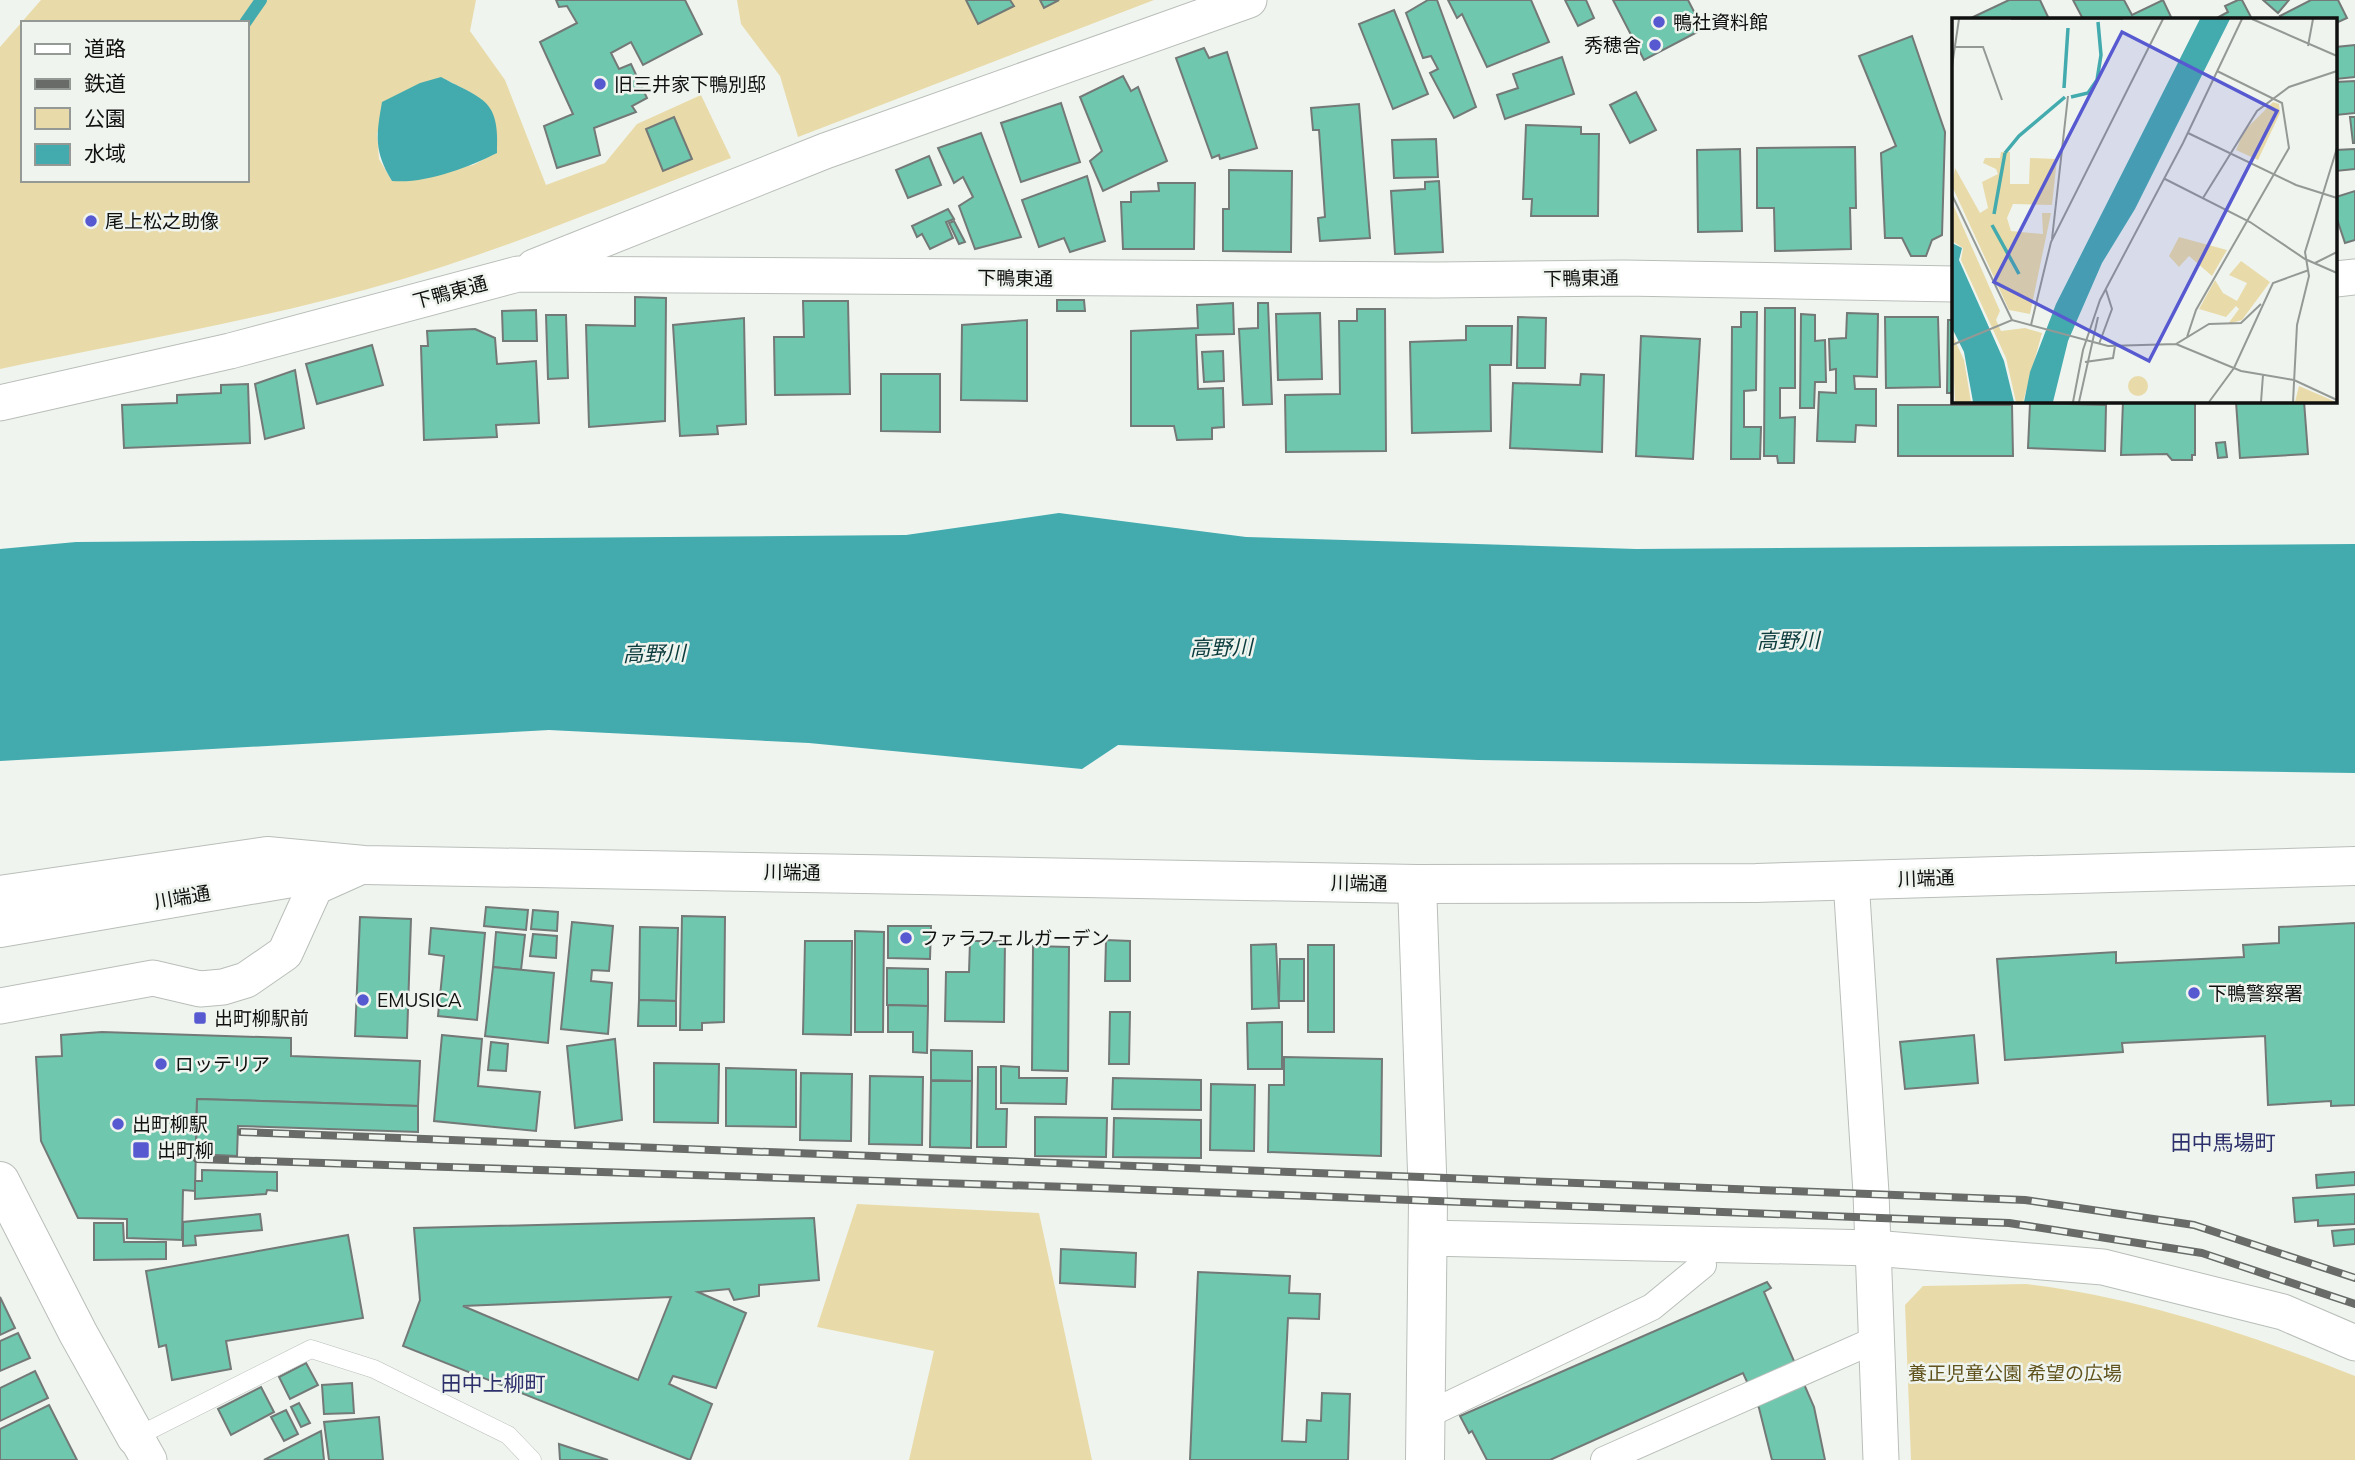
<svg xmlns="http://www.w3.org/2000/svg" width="2355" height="1460" viewBox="0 0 2355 1460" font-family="Mulish,'Noto Sans JP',sans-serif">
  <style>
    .green { fill: #e9dba9; fill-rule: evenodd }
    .water { fill: #43aaae }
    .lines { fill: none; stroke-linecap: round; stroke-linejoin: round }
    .stream { stroke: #43aaae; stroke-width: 12 }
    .building { fill: #6fc7ad; stroke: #737977; stroke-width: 2; fill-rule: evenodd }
    .service-casing { stroke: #b9beb9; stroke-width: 19 }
    .pedestrian-casing { stroke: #b9beb9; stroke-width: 28 }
    .minor-casing { stroke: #b9beb9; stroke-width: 37 }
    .tertiary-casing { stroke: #b9beb9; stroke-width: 40 }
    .service { stroke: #fff; stroke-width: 18 }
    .pedestrian { stroke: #fff; stroke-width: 26 }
    .minor { stroke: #fff; stroke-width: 35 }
    .tertiary { stroke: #fff; stroke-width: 38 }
    .rail-casing { stroke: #686b68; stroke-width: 8 }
    .rail { stroke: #eff4ef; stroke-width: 5; stroke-dasharray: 16; stroke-linecap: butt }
    .poi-dot { fill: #5759d0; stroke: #eff4ef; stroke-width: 2.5 }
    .labels { text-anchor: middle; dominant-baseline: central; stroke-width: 5; stroke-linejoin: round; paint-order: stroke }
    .poi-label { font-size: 19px; fill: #0f100f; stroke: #eff4ef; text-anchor: start }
    .street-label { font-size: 19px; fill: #0f100f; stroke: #eff4ef }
    .park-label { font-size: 19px; fill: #60521c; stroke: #eff4ef }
    .water-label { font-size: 21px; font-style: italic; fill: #0b3b3d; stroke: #eff4ef }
    .neighbourhood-label { font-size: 21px; fill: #2d306b; stroke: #eff4ef }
    .inset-river { fill: none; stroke: #43aaae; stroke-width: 3.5 }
    .inset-road { fill: none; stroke: #959995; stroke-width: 2 }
    .view { fill: #5759d0; fill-opacity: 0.15; stroke: #5759d0; stroke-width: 3.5 }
    .inset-edge { fill: none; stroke: #0f100f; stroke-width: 3.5 }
  </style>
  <rect width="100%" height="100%" fill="#eff4ef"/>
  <!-- green -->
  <g class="green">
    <path d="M41 0H476L470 31 505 80 546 185 605 163 637 124 701 95 731 158C622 200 514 246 403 279 272 318 134 341 0 369V47ZM23 23H247V180H23ZM441 77C483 100 499 99 496 153L473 165 392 181 379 159 377 133Z"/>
    <polygon points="737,0 1154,0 798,137 780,76 741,24"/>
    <polygon points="857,1204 1039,1213 1092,1460 909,1460 934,1351 817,1327"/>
    <path d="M2026 1284C2133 1296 2256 1336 2355 1376V1460H1911L1905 1305 1923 1286Z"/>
  </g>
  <!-- water -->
  <g class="water">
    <path d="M441 77C483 100 500 98 497 153 467 168 425 184 392 181 374 151 376 136 382 102L420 83Z"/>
    <polygon points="1059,513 1246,537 1636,549 2355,544 2355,773 1478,760 1118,745 1082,769 809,743 549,730 0,761 0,549 76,542 906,535"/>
  </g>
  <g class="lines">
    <!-- stream -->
    <polyline class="stream" points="245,23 261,0"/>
  </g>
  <!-- building -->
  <g class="building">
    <polygon points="556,0 685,0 702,34 643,65 631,42 611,53 619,69 631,64 647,98 632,106 636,112 594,128 600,155 557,168 544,126 573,114 540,42 577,23 567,6 559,7"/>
    <polygon points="966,0 1010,0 1014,6 978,24"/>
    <polygon points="1040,0 1059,0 1044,8"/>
    <polygon points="1437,0 1476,107 1454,118 1430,73 1438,69 1431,56 1423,58 1406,13 1428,0"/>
    <polygon points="1448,0 1531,0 1549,42 1487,67 1462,14 1457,18"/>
    <polygon points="1565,0 1586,0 1594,18 1578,26"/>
    <polygon points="1613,0 1688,0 1703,29 1644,60"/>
    <polygon points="2009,0 2040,0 2049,19 1969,19"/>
    <polygon points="2073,0 2124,0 2132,15 2163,0 2172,19 2083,19"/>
    <polygon points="2238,0 2242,0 2252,19 2215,19 2228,12 2225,6"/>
    <polygon points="2263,0 2289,0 2278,13"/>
    <polygon points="2311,0 2338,0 2347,18 2336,23 2336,19 2282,19 2280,16"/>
    <polygon points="1394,10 1428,94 1393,109 1359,24"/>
    <polygon points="1912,36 1945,132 1942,235 1932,240 1926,256 1911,256 1902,238 1885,238 1881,153 1896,146 1859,56"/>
    <polygon points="2355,45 2355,77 2336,79 2336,47"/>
    <polygon points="1204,48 1209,58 1227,52 1257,148 1220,159 1219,155 1212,158 1176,58"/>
    <polygon points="1562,57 1574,94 1505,119 1497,95 1518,88 1513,74"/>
    <polygon points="1123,76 1131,91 1138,87 1167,161 1103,191 1090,161 1102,151 1080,97"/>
    <polygon points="2355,81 2355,113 2336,115 2336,82"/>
    <polygon points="1636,92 1656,130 1630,143 1610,105"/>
    <polygon points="1061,103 1080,162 1021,182 1001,123"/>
    <polygon points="1359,104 1370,238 1320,241 1318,218 1325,217 1319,130 1313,130 1311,108"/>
    <polygon points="674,117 692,159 663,171 646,129"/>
    <polygon points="2350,117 2355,117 2355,143 2353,143"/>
    <polygon points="1526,125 1581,127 1581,134 1599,134 1598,216 1531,216 1532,199 1523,199"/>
    <polygon points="981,133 1021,237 975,249 959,206 973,197 963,177 954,183 938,148"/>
    <polygon points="1436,139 1438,177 1394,178 1392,140"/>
    <polygon points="1855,147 1856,208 1850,208 1851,249 1775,251 1774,208 1757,208 1757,148"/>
    <polygon points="1740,149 1742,231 1698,232 1697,150"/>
    <polygon points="2355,149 2355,169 2336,171 2336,150"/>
    <polygon points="929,156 941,185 908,198 896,170"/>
    <polygon points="1229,170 1292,171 1291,252 1223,251 1223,209 1229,209"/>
    <polygon points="1087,176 1105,241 1070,252 1064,238 1039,247 1022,200"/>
    <polygon points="1439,181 1443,252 1395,254 1391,191 1425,189 1425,182"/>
    <polygon points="1158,183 1195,183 1194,249 1123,249 1121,202 1131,202 1131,192 1159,191"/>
    <polygon points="2355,191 2355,240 2345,243 2336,216 2336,197"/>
    <polygon points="948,209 954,219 946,222 953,238 930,249 922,234 917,237 912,226"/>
    <polygon points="954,221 965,242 959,244 949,223"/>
    <polygon points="635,297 666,298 665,421 589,427 586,325 635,326"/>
    <polygon points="1057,300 1084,300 1085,311 1057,311"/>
    <polygon points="803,301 848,301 850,394 775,395 774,337 804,337"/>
    <polygon points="1233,303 1234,334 1196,335 1198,389 1223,388 1224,427 1212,428 1212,439 1177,440 1174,426 1131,426 1131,331 1198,328 1197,305"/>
    <polygon points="1258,303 1268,303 1272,404 1243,405 1239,329 1258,328"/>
    <polygon points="1765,308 1795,308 1795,388 1780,388 1780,418 1795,417 1794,463 1778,463 1777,456 1764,456"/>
    <polygon points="1357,309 1385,309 1386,451 1286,452 1285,395 1340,394 1339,321 1357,321"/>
    <polygon points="536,310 537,341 503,341 502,311"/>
    <polygon points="1741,312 1757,312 1756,390 1744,391 1744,427 1761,427 1760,459 1731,459 1732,327 1741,327"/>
    <polygon points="1320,313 1322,379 1278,380 1276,314"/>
    <polygon points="1847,313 1878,314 1877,377 1854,376 1855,389 1876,389 1876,426 1856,425 1855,442 1817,441 1819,392 1836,393 1836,369 1830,370 1829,339 1846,338"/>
    <polygon points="1801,314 1815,315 1815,341 1825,340 1826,382 1815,382 1814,408 1800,408"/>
    <polygon points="546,315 566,315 568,378 548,379"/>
    <polygon points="1518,317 1546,318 1545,368 1517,368"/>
    <polygon points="1885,317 1938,317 1940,387 1886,388"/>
    <polygon points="744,318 746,424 717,426 718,434 680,436 673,325"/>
    <polygon points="1027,320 1027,401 961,400 962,325"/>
    <polygon points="1948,320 1954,320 1954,393 1947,393"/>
    <polygon points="1466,326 1512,326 1511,365 1490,365 1491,431 1412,433 1410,342 1466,340"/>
    <polygon points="475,329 495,338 497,364 536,361 539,423 496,425 497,437 424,440 421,346 428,346 427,331"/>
    <polygon points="1641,336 1700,339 1693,459 1636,456"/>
    <polygon points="372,345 383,385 317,404 306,364"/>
    <polygon points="1223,351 1224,381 1204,382 1202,352"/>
    <polygon points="295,370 304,428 265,439 255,384"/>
    <polygon points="881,374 940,374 940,432 881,431"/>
    <polygon points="1581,374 1604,375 1602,452 1510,448 1513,383 1580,385"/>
    <polygon points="248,384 250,443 124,448 122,405 177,403 177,395 221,393 221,385"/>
    <polygon points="2123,401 2195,401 2195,455 2192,455 2192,460 2172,460 2167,454 2121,455"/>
    <polygon points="2304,401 2308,454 2240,458 2236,402"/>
    <polygon points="2030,403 2106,405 2105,451 2028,448"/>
    <polygon points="1898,405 2012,405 2013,456 1898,456"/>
    <polygon points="2225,442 2227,457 2218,458 2216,443"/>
    <polygon points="486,907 528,910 526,930 484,926"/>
    <polygon points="533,910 558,912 557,931 531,929"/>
    <polygon points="682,916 725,917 724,1022 702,1023 702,1030 680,1030"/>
    <polygon points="360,917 411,919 407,1038 355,1036"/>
    <polygon points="572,922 613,926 609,971 592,970 591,981 612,983 608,1034 561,1029"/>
    <polygon points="2355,923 2355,1105 2331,1106 2331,1101 2268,1105 2265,1036 2122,1043 2123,1052 2005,1060 1997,959 2116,952 2116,963 2244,957 2243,945 2279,943 2279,927"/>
    <polygon points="888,926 931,926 930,959 888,958"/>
    <polygon points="640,927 678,928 676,1001 639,1000"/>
    <polygon points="431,928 485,933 477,1020 438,1016 444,956 429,954"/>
    <polygon points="855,931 884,932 883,1032 855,1032"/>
    <polygon points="496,932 525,935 521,970 493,967"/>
    <polygon points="533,934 557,936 556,958 530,956"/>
    <polygon points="1106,940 1130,941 1130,981 1105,981"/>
    <polygon points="805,941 852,941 851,1035 803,1034"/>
    <polygon points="970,941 1005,941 1004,1022 945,1021 946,972 969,972"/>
    <polygon points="1276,944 1279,1008 1252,1009 1251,945"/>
    <rect x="1308" y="945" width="26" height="87"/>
    <polygon points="1033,946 1069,947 1068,1071 1032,1070"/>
    <polygon points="1280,959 1304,959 1304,1001 1279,1001"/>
    <polygon points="493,967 554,973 548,1043 485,1036"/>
    <polygon points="887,968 928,969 928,1006 887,1005"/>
    <polygon points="639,1000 676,1001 676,1026 638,1026"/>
    <polygon points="888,1005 928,1006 927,1053 913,1052 913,1032 888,1032"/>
    <polygon points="1110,1012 1130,1012 1129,1064 1109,1064"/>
    <polygon points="1282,1022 1282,1069 1248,1069 1247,1023"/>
    <polygon points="102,1032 291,1038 291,1056 420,1061 418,1106 197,1099 195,1191 183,1190 182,1240 127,1238 127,1219 78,1218 41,1141 36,1057 62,1056 61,1035"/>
    <polygon points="442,1035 482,1039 478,1086 540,1092 536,1131 434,1121"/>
    <polygon points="1974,1035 1978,1083 1905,1089 1900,1042"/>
    <polygon points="615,1039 622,1120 575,1128 567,1046"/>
    <polygon points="491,1042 508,1044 506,1071 488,1070"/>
    <polygon points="931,1050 972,1051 972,1081 931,1080"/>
    <polygon points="1284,1057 1382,1059 1381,1156 1268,1152 1269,1085 1284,1085"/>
    <polygon points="654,1063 719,1064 718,1123 654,1122"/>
    <polygon points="1001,1066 1019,1067 1019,1078 1067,1078 1066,1104 1001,1103"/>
    <polygon points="978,1067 996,1067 996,1109 1007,1109 1006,1147 977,1147"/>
    <polygon points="726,1068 796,1070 796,1127 726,1126"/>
    <polygon points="801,1073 852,1074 851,1141 800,1140"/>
    <polygon points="870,1076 923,1077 922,1145 869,1144"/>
    <polygon points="1113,1078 1201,1080 1201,1110 1112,1109"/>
    <polygon points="931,1081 972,1081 971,1148 930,1147"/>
    <polygon points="1211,1084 1255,1085 1254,1151 1210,1150"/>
    <polygon points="197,1099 418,1106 418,1132 238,1126 237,1156 196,1154"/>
    <polygon points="1035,1117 1107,1118 1106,1157 1035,1156"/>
    <polygon points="1114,1118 1201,1120 1201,1158 1113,1157"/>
    <polygon points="202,1170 277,1172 277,1191 267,1190 266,1194 195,1199 195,1181 202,1181"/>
    <polygon points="2355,1172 2355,1185 2317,1188 2316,1175"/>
    <polygon points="2355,1194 2355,1224 2318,1226 2318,1220 2295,1222 2293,1198"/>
    <polygon points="260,1214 262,1230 195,1236 196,1245 183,1246 183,1222"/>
    <path d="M814 1218 819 1280 759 1285V1296L734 1300 729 1289 698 1292 746 1313 716 1388 673 1376 669 1384 712 1404 690 1460 403 1346 420 1300 414 1228ZM671 1297 638 1380 463 1306Z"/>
    <polygon points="94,1223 123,1223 124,1242 166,1242 166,1259 94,1260"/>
    <polygon points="2355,1229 2355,1244 2334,1246 2332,1231"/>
    <polygon points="348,1235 363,1318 226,1341 231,1369 172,1380 166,1345 159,1347 146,1271"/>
    <polygon points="1061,1249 1136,1253 1135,1287 1060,1283"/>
    <polygon points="1198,1272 1290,1276 1289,1293 1320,1294 1319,1319 1288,1318 1282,1441 1306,1442 1307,1420 1321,1421 1322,1393 1350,1394 1348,1460 1190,1460"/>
    <polygon points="1767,1282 1771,1288 1764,1292 1814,1407 1825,1460 1772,1460 1759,1408 1743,1373 1550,1460 1487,1460 1472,1431 1469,1433 1460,1416"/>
    <polygon points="0,1297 15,1328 0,1335"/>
    <polygon points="18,1333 30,1358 0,1371 0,1341"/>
    <polygon points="306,1363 318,1385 290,1399 279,1377"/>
    <polygon points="35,1371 48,1398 0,1421 0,1388"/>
    <polygon points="352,1383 354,1413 324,1414 322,1385"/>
    <polygon points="261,1387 274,1412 231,1435 218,1409"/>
    <polygon points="299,1403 310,1423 301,1427 291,1407"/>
    <polygon points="49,1405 77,1460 0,1460 0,1429"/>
    <polygon points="286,1410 298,1434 284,1441 271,1417"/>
    <polygon points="379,1417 383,1460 329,1460 324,1422"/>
    <polygon points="321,1431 324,1460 264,1460"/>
    <polygon points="559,1444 608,1460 560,1460"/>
  </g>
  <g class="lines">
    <defs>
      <polyline id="service" points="136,1437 311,1349 374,1369 508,1435 532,1460"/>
      <g id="pedestrian">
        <polyline points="1425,1416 1652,1307 1703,1265"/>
        <polyline points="1604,1460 1877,1339"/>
      </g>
      <g id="minor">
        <polyline points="534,267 825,151 1249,0"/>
        <polyline points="2336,279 2355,277"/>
        <polyline points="0,403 230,351 518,274 1436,280 1624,278 1954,284"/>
        <polyline points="1851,880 1871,1193 1881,1460"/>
        <polyline points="0,1006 153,978 200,989 223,987 246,980 285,953 315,887 364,865"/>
        <polyline points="1427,1238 1873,1248 2103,1267 2283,1312 2355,1343"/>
        <polyline points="136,1437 149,1460"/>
      </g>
      <g id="tertiary">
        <polyline points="1417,884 1428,1200 1425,1460"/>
        <polyline points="0,895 267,856 364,865 1417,884 1756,883 2355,866"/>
        <polyline points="0,928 303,876"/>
        <polyline points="0,1181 78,1333 136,1437"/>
      </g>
    </defs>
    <!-- service casing -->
    <use href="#service" class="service-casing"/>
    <!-- pedestrian casing -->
    <use href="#pedestrian" class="pedestrian-casing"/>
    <!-- minor casing -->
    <use href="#minor" class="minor-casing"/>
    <!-- tertiary casing -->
    <use href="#tertiary" class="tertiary-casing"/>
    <!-- service -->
    <use href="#service" class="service"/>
    <!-- pedestrian -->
    <use href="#pedestrian" class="pedestrian"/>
    <!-- minor -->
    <use href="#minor" class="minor"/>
    <!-- tertiary -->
    <use href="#tertiary" class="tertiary"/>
    <defs>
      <g id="rail">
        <polyline points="241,1132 2025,1200 2194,1225 2355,1278"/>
        <polyline points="197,1159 1099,1188 2009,1223 2202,1253 2355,1304"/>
      </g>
    </defs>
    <!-- rail casing -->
    <use href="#rail" class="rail-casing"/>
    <!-- rail -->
    <use href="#rail" class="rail"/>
  </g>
  <!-- markers -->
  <g class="poi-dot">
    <circle cx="1659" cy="22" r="7"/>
    <circle cx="1655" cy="45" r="7"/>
    <circle cx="600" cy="84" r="7"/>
    <circle cx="91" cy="221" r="7"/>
    <circle cx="906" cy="938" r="7"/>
    <circle cx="2194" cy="993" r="7"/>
    <circle cx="363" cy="1000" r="7"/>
    <rect x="193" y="1011" width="14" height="14" rx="3.5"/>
    <circle cx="161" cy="1064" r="7"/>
    <circle cx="118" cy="1124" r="7"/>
    <rect x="132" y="1141" width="18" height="18" rx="3.5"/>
  </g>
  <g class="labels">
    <!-- poi labels -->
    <g class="poi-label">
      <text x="1673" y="22">鴨社資料館</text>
      <text x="1641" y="45" text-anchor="end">秀穂舎</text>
      <text x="614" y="84">旧三井家下鴨別邸</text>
      <text x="105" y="221">尾上松之助像</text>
      <text x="920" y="938">ファラフェルガーデン</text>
      <text x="2208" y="993">下鴨警察署</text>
      <text x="377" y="1000">EMUSICA</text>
      <text x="214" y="1018">出町柳駅前</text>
      <text x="175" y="1064">ロッテリア</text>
      <text x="132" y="1124">出町柳駅</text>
      <text x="157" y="1150">出町柳</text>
    </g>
    <!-- street labels -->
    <g class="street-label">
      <text transform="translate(1015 278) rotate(1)">下鴨東通</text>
      <text transform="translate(1581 278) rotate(-1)">下鴨東通</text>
      <text transform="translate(450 292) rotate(-15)">下鴨東通</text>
      <text transform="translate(792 872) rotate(1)">川端通</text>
      <text transform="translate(1926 878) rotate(-2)">川端通</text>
      <text transform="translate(1359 883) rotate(1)">川端通</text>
      <text transform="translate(182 897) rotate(-10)">川端通</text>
    </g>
    <!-- park labels -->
    <g class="park-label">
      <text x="2015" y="1373">養正児童公園 希望の広場</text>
    </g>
    <!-- water labels -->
    <g class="water-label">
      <text transform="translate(1788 640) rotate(-1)">高野川</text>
      <text transform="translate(1221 647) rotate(-1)">高野川</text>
      <text transform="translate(654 653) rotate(-1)">高野川</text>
    </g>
    <!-- neighbourhood labels -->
    <g class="neighbourhood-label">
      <text x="2223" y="1142">田中馬場町</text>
      <text x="493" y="1383">田中上柳町</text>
    </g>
  </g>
  <!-- overview -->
  <g transform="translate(1952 18)">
    <rect width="385" height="385" fill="#eff4ef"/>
    <path d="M321 84 327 86 328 95 306 142 284 132 292 113ZM49 134H58V166H77L78 140 105 141 100 187 61 186 55 200 59 213 91 216 90 195H99L78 296 57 292 0 168 3 150 28 195 36 190 30 164 46 156 44 151 31 145 33 140H48ZM0 184 48 293 44 302 49 313 73 310 90 315 71 384H64L54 340 9 242 11 230 0 223ZM227 219 275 232 260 258 237 238 227 249 217 238ZM289 243 318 264 290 302 276 306 287 291 284 288 274 299 247 291 263 262 271 275 285 283 295 265 277 257ZM0 316 12 342 19 384H3ZM176 368a10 10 0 1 1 20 0a10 10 0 1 1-20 0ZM347 368 384 384H343Z" fill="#e9dba9"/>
    <path d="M248 1H278L183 191 150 245 116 323 101 384H72L78 354 104 286ZM0 225 10 230 7 242 52 343 62 384H21L12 334 0 310Z" fill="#43aaae"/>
    <path class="inset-river" d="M112 70 116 10M119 79 136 75 145 62 149 37 146 4M53 135 67 118 113 79M42 196 53 135M40 207 67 256"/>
    <path class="inset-road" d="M59 1H171M300 1 385 38M356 28 361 1M2 29H31L50 82M0 48 7 1M236 115 344 167 385 180M213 161 298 204 353 241 385 255M0 177 60 302M251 180 305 93 337 69 385 53M100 221 116 78M363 245 385 234M79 307 99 224 211 1M235 319 244 292 337 130 330 85 265 53M147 326 160 291 154 272M224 326 289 353 342 362 385 382M0 327 60 302 156 328 224 326 257 306 289 305 309 286M133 344 161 340 163 328M121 384 131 332 148 282 231 125 290 1M127 384 146 299M257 384 282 350 321 265 357 252M309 384 311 357M341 384 345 307 357 258 353 234 385 130"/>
    <path class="view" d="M170 14 325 93 197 343 42 264Z"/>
    <rect width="385" height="385" class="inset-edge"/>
  </g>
  <!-- legend -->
  <rect x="21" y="21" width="228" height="161" fill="#eff4ef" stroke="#959995" stroke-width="2"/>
  <rect x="35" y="44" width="35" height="10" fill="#ffffff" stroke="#959995" stroke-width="2"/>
  <text x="84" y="56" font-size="21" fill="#0f100f">道路</text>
  <rect x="35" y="79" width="35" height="10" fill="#686b68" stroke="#959995" stroke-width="2"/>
  <text x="84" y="91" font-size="21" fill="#0f100f">鉄道</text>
  <rect x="35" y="108" width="35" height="21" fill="#e9dba9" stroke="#959995" stroke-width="2"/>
  <text x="84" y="126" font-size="21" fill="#0f100f">公園</text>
  <rect x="35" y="144" width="35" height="21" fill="#43aaae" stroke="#959995" stroke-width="2"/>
  <text x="84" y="161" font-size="21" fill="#0f100f">水域</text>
</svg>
